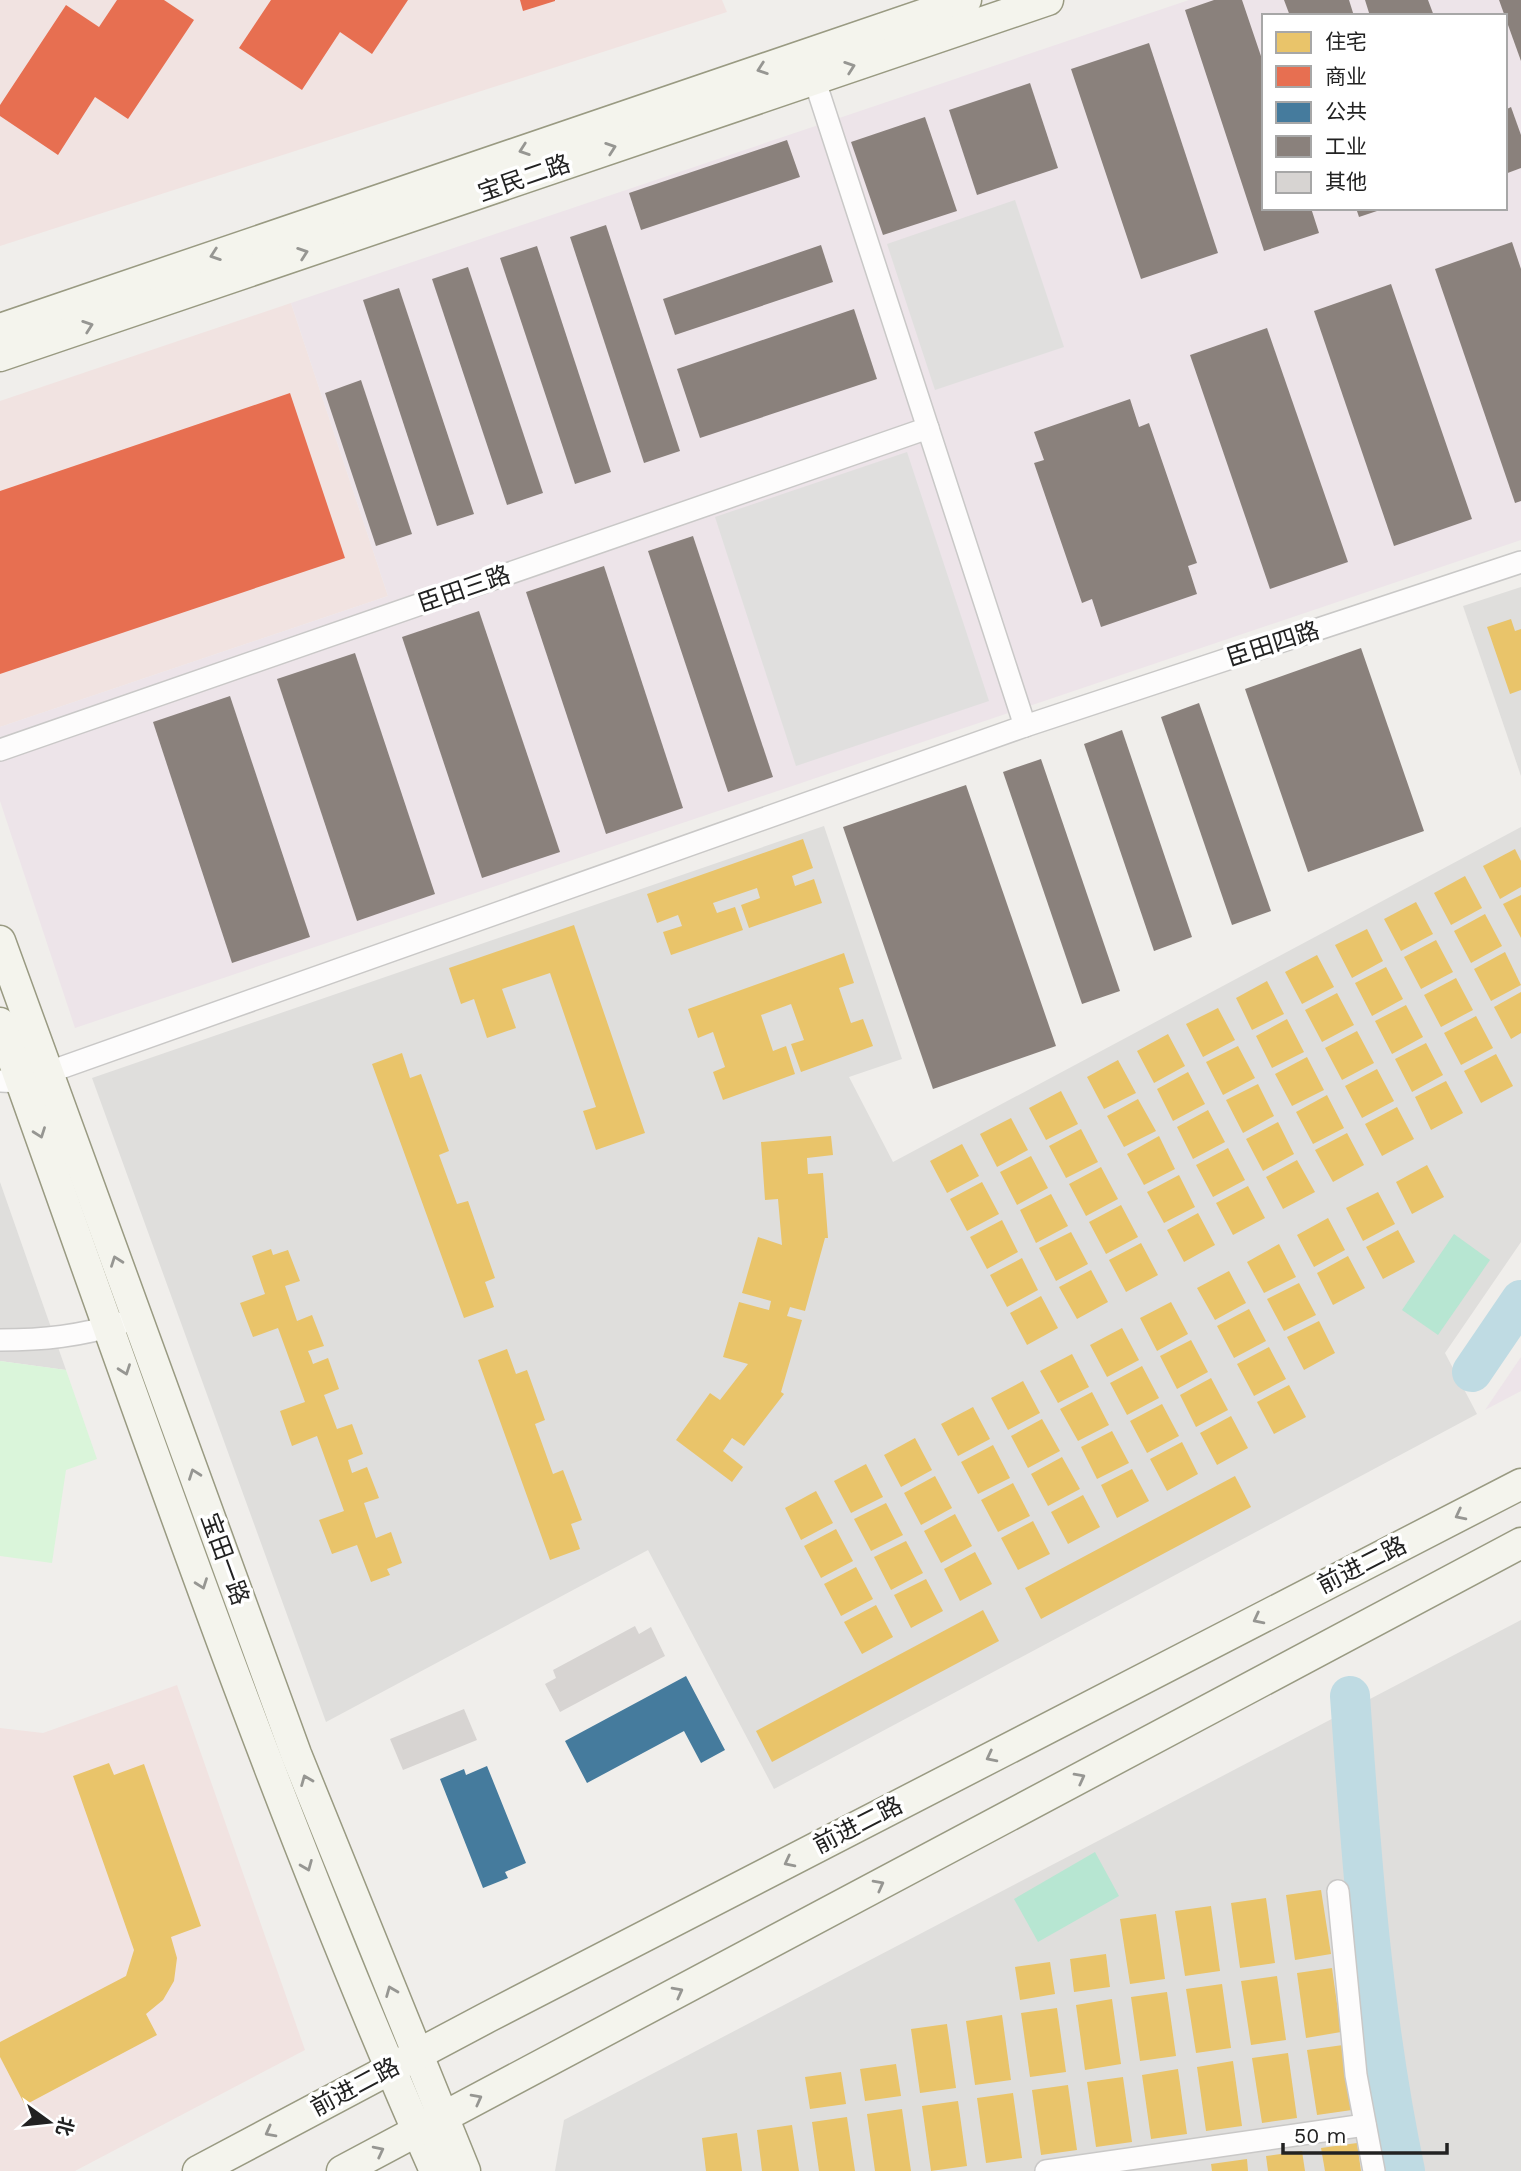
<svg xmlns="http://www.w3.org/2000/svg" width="1521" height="2171" viewBox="0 0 1521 2171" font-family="'Work Sans','Noto Sans SC',sans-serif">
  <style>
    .residential { fill: #dfdedc }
    .commercial { fill: #f1e3e1 }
    .industrial { fill: #ede4e9; fill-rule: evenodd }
    .park { fill: #daf5da }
    .pitch { fill: #b7e6d2 }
    .parking { fill: #e0dfde }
    .homes { fill: #e9c46a }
    .shops { fill: #e76f51 }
    .public { fill: #457b9d }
    .industry { fill: #8a817c }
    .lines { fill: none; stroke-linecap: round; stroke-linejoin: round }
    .river { stroke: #bfdbe3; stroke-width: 40 }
    .building { fill: #d7d4d2 }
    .street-casing { stroke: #c9c8c7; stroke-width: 24 }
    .secondary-casing { stroke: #999a82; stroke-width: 33 }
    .street { stroke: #fdfcfc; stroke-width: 21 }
    .secondary { stroke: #f4f4ed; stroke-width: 30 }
    .oneway { stroke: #969692 }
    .labels { text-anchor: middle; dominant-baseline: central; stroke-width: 7; stroke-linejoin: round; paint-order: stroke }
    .street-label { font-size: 24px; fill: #222; stroke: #fff }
  </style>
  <rect width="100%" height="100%" fill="#f0eeeb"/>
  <!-- residential -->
  <g class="residential">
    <polygon points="1521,587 1521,776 1463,606"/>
    <polygon points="824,826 902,1059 849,1077 893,1162 1521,827 1521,1242 1445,1353 1477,1414 774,1789 648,1550 326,1722 92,1078"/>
    <polygon points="0,1182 35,1282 66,1370 0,1361"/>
    <polygon points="1521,1620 1521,2171 555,2171 564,2120"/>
  </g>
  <!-- commercial -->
  <g class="commercial">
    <polygon points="0,0 722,0 727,12 0,246"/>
    <polygon points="291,303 388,596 0,727 0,401"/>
    <polygon points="177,1685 305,2050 75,2171 0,2171 0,1728 43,1733"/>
  </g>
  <!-- industrial -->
  <g class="industrial">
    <path d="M1189 0H1521V540L75 1028 0 801V727L388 596 291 303ZM1264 16H1505V208H1264Z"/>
    <polygon points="1521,1357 1521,1391 1485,1410"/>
  </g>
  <!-- park -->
  <polygon class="park" points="0,1361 66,1370 97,1459 66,1470 52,1563 0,1556"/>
  <!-- pitch -->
  <g class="pitch">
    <polygon points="1454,1234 1490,1260 1438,1335 1402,1310"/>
    <polygon points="1095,1852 1119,1896 1038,1942 1014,1899"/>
  </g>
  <!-- parking -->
  <g class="parking">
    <polygon points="1015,200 1064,347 935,390 887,244"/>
    <polygon points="907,452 989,701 796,766 715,517"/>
  </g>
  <!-- homes -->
  <g class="homes">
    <polygon points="1511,619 1515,631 1521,629 1521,690 1510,694 1487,627"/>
    <polygon points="803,839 813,868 792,876 795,886 814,879 822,903 749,928 741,905 760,898 757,888 713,903 717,913 735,907 743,930 671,955 663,932 682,926 678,915 657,923 647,894"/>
    <polygon points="1515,849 1521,861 1521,887 1500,899 1483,866"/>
    <polygon points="1465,876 1482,908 1451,925 1434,893"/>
    <polygon points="1521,895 1521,938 1503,904"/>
    <polygon points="1416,902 1433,934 1401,951 1384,919"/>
    <polygon points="1485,914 1502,946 1471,963 1454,931"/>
    <polygon points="574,925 645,1133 596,1150 583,1111 596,1107 550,973 502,989 516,1028 487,1038 474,999 461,1004 449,968"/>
    <polygon points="1367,929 1383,961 1352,978 1335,945"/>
    <polygon points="1436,940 1453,972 1421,989 1404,957"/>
    <polygon points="1505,952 1521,985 1491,1001 1474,969"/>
    <polygon points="844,953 854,983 839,988 851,1023 863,1019 873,1046 801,1072 791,1044 804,1040 791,1004 761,1015 773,1051 786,1046 795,1074 723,1100 713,1072 725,1067 713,1032 698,1038 688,1009"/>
    <polygon points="1317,955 1334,987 1302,1004 1285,972"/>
    <polygon points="1386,967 1403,999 1372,1016 1355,983"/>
    <polygon points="1456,978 1473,1010 1441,1027 1424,995"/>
    <polygon points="1267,981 1284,1014 1252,1030 1236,998"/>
    <polygon points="1521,992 1521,1033 1511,1039 1494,1007"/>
    <polygon points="1337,993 1354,1025 1322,1042 1305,1010"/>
    <polygon points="1406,1005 1423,1037 1392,1054 1375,1021"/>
    <polygon points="1218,1008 1235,1040 1203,1057 1186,1024"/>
    <polygon points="1476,1016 1493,1048 1461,1065 1444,1033"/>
    <polygon points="1287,1019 1304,1052 1272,1068 1256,1036"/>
    <polygon points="1357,1031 1374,1063 1342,1080 1325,1048"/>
    <polygon points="1168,1034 1185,1066 1154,1083 1137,1051"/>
    <polygon points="1426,1043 1443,1075 1412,1092 1395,1059"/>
    <polygon points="1238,1046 1255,1078 1223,1095 1206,1062"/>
    <polygon points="402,1053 410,1078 421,1074 449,1151 439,1155 457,1204 468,1201 495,1278 485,1282 494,1307 464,1318 372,1064"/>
    <polygon points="1496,1054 1513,1086 1481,1103 1464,1071"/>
    <polygon points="1307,1057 1324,1090 1292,1106 1275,1074"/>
    <polygon points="1118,1060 1136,1093 1104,1109 1087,1077"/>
    <polygon points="1377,1069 1394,1101 1362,1118 1345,1086"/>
    <polygon points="1188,1072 1205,1104 1173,1121 1157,1089"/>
    <polygon points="1446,1081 1463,1113 1431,1130 1415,1097"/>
    <polygon points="1258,1084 1274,1116 1243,1133 1226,1100"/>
    <polygon points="1061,1091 1078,1124 1046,1140 1029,1108"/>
    <polygon points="1327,1095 1344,1128 1313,1144 1296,1112"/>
    <polygon points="1138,1099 1156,1131 1124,1147 1107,1116"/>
    <polygon points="1397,1107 1414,1139 1382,1156 1365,1124"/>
    <polygon points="1208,1110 1225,1142 1193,1159 1177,1127"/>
    <polygon points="1011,1118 1028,1150 997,1167 980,1134"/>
    <polygon points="1278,1122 1294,1154 1263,1171 1246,1139"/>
    <polygon points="1081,1129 1098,1162 1066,1178 1049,1146"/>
    <polygon points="1347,1133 1364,1165 1333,1182 1315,1150"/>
    <polygon points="831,1136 833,1155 807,1158 808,1174 823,1173 828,1238 825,1238 805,1311 790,1307 787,1316 802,1320 781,1392 784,1394 744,1446 732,1438 723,1451 743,1467 732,1482 676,1440 710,1393 720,1400 748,1364 723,1357 739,1302 769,1310 771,1301 742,1293 758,1237 782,1245 778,1199 765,1200 761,1142"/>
    <polygon points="1159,1136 1175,1169 1144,1185 1127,1154"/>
    <polygon points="962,1144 979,1176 947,1193 930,1161"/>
    <polygon points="1228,1148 1245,1180 1213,1197 1196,1165"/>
    <polygon points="1031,1156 1048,1188 1017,1205 1000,1172"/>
    <polygon points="1297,1160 1315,1192 1283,1209 1266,1177"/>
    <polygon points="1427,1165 1444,1197 1412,1214 1396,1182"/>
    <polygon points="1101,1167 1118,1199 1086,1216 1069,1184"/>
    <polygon points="1179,1175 1195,1207 1164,1223 1147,1192"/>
    <polygon points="982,1182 999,1214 967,1231 950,1199"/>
    <polygon points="1248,1186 1265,1218 1233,1235 1216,1203"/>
    <polygon points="1378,1192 1395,1224 1363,1241 1346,1208"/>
    <polygon points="1051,1194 1068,1226 1036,1243 1020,1210"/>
    <polygon points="1121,1205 1138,1237 1106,1254 1089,1222"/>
    <polygon points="1198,1213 1215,1245 1184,1262 1167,1230"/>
    <polygon points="1328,1218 1345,1250 1314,1267 1297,1235"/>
    <polygon points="1002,1220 1018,1252 987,1269 970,1237"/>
    <polygon points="1398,1230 1415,1262 1383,1279 1366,1247"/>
    <polygon points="1071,1232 1088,1264 1056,1281 1039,1248"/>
    <polygon points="1141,1243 1158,1275 1126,1292 1109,1260"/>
    <polygon points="1279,1244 1296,1277 1264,1293 1247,1262"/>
    <polygon points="271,1249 273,1255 288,1250 300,1281 285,1286 297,1321 312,1315 324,1346 308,1351 311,1358 313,1364 328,1358 339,1389 324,1395 337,1429 352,1424 363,1454 348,1460 352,1473 367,1467 379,1498 364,1503 376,1538 391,1532 402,1563 387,1569 390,1575 371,1582 357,1545 332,1554 319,1520 344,1511 317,1436 292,1446 280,1411 305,1402 278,1328 253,1337 240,1303 265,1294 252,1256"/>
    <polygon points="1348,1256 1365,1288 1333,1305 1317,1273"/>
    <polygon points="1022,1258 1038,1290 1007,1307 990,1275"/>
    <polygon points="1091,1270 1108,1302 1077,1319 1059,1287"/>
    <polygon points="1229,1271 1246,1303 1215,1320 1197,1288"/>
    <polygon points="1299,1283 1316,1315 1284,1331 1267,1299"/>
    <polygon points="1041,1296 1058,1328 1027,1345 1010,1313"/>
    <polygon points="1171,1302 1188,1334 1157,1351 1140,1318"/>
    <polygon points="1249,1309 1266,1341 1234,1358 1217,1326"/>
    <polygon points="1319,1321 1335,1353 1304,1370 1287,1337"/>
    <polygon points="1122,1328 1139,1360 1107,1377 1090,1345"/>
    <polygon points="1191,1340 1208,1372 1177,1389 1160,1356"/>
    <polygon points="1269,1347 1286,1379 1254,1396 1237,1364"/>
    <polygon points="507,1349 516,1374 527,1370 545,1420 535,1424 553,1474 563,1470 582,1520 571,1524 580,1549 550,1560 478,1360"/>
    <polygon points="1072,1354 1089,1387 1058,1403 1040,1371"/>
    <polygon points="1142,1366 1159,1398 1127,1415 1110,1383"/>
    <polygon points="1211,1378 1228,1410 1196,1427 1180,1395"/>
    <polygon points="1023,1381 1040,1413 1008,1430 991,1398"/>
    <polygon points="1289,1385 1306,1417 1274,1434 1257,1402"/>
    <polygon points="1092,1392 1109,1425 1078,1441 1060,1409"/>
    <polygon points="1162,1404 1179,1436 1147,1453 1130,1421"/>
    <polygon points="973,1407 990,1439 958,1456 941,1424"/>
    <polygon points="1231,1416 1248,1448 1217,1465 1200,1433"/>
    <polygon points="1042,1419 1060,1451 1028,1468 1011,1436"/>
    <polygon points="1112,1431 1129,1463 1097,1479 1081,1447"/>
    <polygon points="915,1438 932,1470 901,1487 884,1455"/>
    <polygon points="1182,1442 1198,1474 1167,1491 1150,1459"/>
    <polygon points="993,1445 1010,1478 978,1494 961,1462"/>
    <polygon points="1062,1457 1080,1489 1048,1506 1031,1474"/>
    <polygon points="866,1464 883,1497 851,1513 834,1481"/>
    <polygon points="1132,1469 1149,1501 1117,1518 1101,1485"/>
    <polygon points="935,1476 952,1508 921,1525 904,1493"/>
    <polygon points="1235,1476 1251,1507 1041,1619 1025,1588"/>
    <polygon points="1013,1483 1030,1516 998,1532 981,1500"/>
    <polygon points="816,1491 833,1523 801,1540 785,1508"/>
    <polygon points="1083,1495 1100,1527 1068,1544 1051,1512"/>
    <polygon points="886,1503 903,1535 871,1551 854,1519"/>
    <polygon points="955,1514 972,1546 941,1563 924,1531"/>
    <polygon points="1033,1521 1050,1554 1018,1570 1001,1538"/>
    <polygon points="836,1529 853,1561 821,1578 804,1546"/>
    <polygon points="906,1541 923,1573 891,1590 874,1557"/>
    <polygon points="975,1552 992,1584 960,1601 944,1569"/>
    <polygon points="856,1567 873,1599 841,1616 824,1584"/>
    <polygon points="926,1579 943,1611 911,1628 894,1595"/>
    <polygon points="876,1605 893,1637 862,1654 844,1622"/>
    <polygon points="983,1610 999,1641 772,1762 756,1731"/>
    <polygon points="109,1763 114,1775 144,1764 201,1926 171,1937 177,1958 174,1981 163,2000 146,2014 157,2035 25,2105 0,2057 0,2042 126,1976 134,1950 73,1776"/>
    <polygon points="1321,1890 1331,1954 1295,1960 1286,1895"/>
    <polygon points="1266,1898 1275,1963 1240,1968 1231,1903"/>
    <polygon points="1211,1906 1220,1971 1185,1976 1175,1911"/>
    <polygon points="1156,1914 1165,1979 1130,1984 1120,1919"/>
    <polygon points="1106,1954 1110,1987 1074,1992 1070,1959"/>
    <polygon points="1050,1962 1055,1994 1020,2000 1015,1967"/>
    <polygon points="1332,1968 1341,2032 1306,2038 1297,1973"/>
    <polygon points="1277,1976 1286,2040 1251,2045 1241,1981"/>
    <polygon points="1222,1984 1231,2048 1196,2053 1186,1989"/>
    <polygon points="1167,1992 1176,2056 1140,2061 1131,1997"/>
    <polygon points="1112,1999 1121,2064 1085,2070 1076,2005"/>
    <polygon points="1057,2008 1066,2072 1030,2077 1021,2013"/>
    <polygon points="1002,2015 1011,2080 975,2085 966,2021"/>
    <polygon points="947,2024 956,2088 920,2093 911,2029"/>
    <polygon points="1343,2045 1352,2110 1317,2115 1307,2050"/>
    <polygon points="1288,2053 1297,2118 1262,2123 1252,2058"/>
    <polygon points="1233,2061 1242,2126 1206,2131 1197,2067"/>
    <polygon points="896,2064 901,2096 865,2101 860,2069"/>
    <polygon points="1178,2069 1187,2134 1151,2139 1142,2075"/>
    <polygon points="841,2072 846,2104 810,2109 805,2077"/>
    <polygon points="1123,2077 1132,2142 1096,2147 1087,2082"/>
    <polygon points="1068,2085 1077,2150 1041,2155 1032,2090"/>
    <polygon points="1013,2093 1022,2158 986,2163 977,2098"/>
    <polygon points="958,2101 967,2166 931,2171 922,2106"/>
    <polygon points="902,2109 911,2171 875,2171 867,2114"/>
    <polygon points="847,2117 855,2171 819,2171 812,2122"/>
    <polygon points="792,2125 799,2171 762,2171 757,2130"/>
    <polygon points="737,2133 742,2171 706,2171 702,2138"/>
    <polygon points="1357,2143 1361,2171 1325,2171 1321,2148"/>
    <polygon points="1302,2151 1305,2171 1268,2171 1266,2156"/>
    <polygon points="1247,2159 1248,2171 1212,2171 1211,2164"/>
  </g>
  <!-- shops -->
  <g class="shops">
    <polygon points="117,0 164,0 194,20 128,119 95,97 58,155 0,116 0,105 66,5 99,27"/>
    <polygon points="271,0 408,0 372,54 340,32 302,90 239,48"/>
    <polygon points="520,0 555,0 555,1 523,11"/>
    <polygon points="290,393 345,558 0,674 0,491"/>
  </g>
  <!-- public -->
  <g class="public">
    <polygon points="686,1676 725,1750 701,1763 684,1731 587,1783 565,1741"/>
    <polygon points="487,1766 526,1863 505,1872 508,1878 483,1888 440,1779 464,1769 466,1775"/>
  </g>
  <!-- industry -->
  <g class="industry">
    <polygon points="1214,0 1242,0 1264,65 1264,208 1311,208 1319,233 1264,251 1185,10"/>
    <polygon points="1284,0 1349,0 1354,16 1290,16"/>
    <polygon points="1365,0 1428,0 1434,16 1370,16"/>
    <polygon points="1499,0 1521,0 1521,61"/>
    <polygon points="1149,43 1218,253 1141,279 1071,69"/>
    <polygon points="1030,83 1058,168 977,195 949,110"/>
    <polygon points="1511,107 1521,135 1521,168 1505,174 1505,110"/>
    <polygon points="925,117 957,211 883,235 851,142"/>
    <polygon points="787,140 800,177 641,230 629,193"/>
    <polygon points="1356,208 1383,208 1383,209 1359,217"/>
    <polygon points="606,225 680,451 644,463 570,237"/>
    <polygon points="1512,242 1521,269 1521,501 1515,503 1435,269"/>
    <polygon points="821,245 833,282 675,335 663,299"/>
    <polygon points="537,246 611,472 575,484 500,258"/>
    <polygon points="468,267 543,493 507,505 432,279"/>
    <polygon points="1391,284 1472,519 1394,546 1314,311"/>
    <polygon points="399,288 474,514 437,526 363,300"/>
    <polygon points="854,309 877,379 700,438 677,369"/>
    <polygon points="1267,328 1348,562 1270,589 1190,355"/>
    <polygon points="361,380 412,534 376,546 325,393"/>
    <polygon points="1130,399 1139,427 1149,423 1197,563 1188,566 1197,594 1101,627 1092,599 1082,603 1034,463 1044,460 1034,432"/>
    <polygon points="693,536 773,777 728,792 648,551"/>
    <polygon points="604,566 683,808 606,834 526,592"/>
    <polygon points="479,611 560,852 482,878 402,637"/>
    <polygon points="1361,648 1424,831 1308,872 1245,689"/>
    <polygon points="355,653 435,894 357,921 277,679"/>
    <polygon points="230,696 310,937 232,963 153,722"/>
    <polygon points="1199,703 1271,911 1232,925 1161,717"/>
    <polygon points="1122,730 1192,937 1154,951 1084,744"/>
    <polygon points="1041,759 1120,991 1082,1004 1003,772"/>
    <polygon points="966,785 1056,1046 933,1089 843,827"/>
  </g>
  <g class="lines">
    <!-- river -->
    <g class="river">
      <polyline points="1472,1372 1521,1300"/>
      <path d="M1350 1696C1361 1854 1372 2015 1405 2171"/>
    </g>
  </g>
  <!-- building -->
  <g class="building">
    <polygon points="635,1626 639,1634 651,1627 665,1656 560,1712 545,1684 556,1678 553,1670"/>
    <polygon points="464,1709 477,1740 403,1770 390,1739"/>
  </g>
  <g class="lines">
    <defs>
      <g id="street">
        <polyline points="811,69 1025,726"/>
        <polyline points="0,750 928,428"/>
        <polyline points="0,1081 21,1082 1025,726 1521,562"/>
        <path d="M0 1340C44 1340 80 1336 122 1323"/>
        <polyline points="1338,1891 1356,2075 1374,2171"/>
        <polyline points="1046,2171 1365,2125"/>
      </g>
      <g id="secondary">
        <polyline points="0,329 966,0"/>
        <polyline points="0,356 1048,0"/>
        <polyline points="0,941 296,1754 465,2171"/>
        <path d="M0 1023C138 1408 269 1797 435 2171"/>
        <polyline points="198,2171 488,2017 1521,1484"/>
        <polyline points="342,2171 1521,1543"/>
      </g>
    </defs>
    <!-- street casing -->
    <use href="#street" class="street-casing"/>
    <!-- secondary casing -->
    <use href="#secondary" class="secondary-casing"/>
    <!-- street -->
    <use href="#street" class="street"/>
    <!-- secondary -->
    <use href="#secondary" class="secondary"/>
  </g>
  <!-- one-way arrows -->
  <defs><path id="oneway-chevron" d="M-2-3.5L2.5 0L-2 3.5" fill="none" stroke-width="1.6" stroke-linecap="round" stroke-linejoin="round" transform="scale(1.75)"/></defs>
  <g class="oneway">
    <use href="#oneway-chevron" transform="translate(850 67) rotate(-19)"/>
    <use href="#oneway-chevron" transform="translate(762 69) rotate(161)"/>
    <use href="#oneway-chevron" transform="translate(611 148) rotate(-19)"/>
    <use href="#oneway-chevron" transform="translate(524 150) rotate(161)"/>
    <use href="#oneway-chevron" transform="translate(303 253) rotate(-19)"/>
    <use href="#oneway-chevron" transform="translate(215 255) rotate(161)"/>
    <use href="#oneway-chevron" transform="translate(88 326) rotate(-19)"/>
    <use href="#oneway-chevron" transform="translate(40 1133) rotate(70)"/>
    <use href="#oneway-chevron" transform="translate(116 1261) rotate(-110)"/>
    <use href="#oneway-chevron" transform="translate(125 1370) rotate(70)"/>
    <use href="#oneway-chevron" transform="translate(194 1474) rotate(-110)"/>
    <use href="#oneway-chevron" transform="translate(1460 1515) rotate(153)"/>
    <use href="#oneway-chevron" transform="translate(202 1584) rotate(70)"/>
    <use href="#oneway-chevron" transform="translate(1258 1619) rotate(153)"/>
    <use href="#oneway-chevron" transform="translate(991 1757) rotate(153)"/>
    <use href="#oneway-chevron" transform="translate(1080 1778) rotate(-28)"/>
    <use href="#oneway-chevron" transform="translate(306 1780) rotate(-112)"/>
    <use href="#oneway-chevron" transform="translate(789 1862) rotate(153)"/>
    <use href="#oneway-chevron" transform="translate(307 1866) rotate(68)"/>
    <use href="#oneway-chevron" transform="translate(879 1885) rotate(-28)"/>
    <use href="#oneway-chevron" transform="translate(391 1991) rotate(-112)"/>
    <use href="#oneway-chevron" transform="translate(678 1992) rotate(-28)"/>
    <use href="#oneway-chevron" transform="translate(477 2099) rotate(-28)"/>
    <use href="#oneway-chevron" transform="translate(270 2132) rotate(152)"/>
    <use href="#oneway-chevron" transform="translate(379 2151) rotate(-27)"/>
  </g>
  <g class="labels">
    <!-- street labels -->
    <g class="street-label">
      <text transform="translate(524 178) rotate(-19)">宝民二路</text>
      <text transform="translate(464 589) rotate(-19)">臣田三路</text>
      <text transform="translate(1273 644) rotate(-18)">臣田四路</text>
      <text transform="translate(225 1559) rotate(70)">宝田一路</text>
      <text transform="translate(1362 1565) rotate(-27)">前进二路</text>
      <text transform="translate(858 1825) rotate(-27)">前进二路</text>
      <text transform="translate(355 2087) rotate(-28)">前进二路</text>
    </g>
  </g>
  <!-- legend -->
  <rect x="1262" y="14" width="245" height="196" fill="#ffffff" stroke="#a7a7a7" stroke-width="2"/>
  <rect x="1276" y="32" width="35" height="21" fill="#e9c46a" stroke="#a7a7a7" stroke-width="2"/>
  <text x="1325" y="49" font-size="21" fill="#222222">住宅</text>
  <rect x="1276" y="66" width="35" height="21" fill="#e76f51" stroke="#a7a7a7" stroke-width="2"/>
  <text x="1325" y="84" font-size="21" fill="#222222">商业</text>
  <rect x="1276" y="102" width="35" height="21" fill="#457b9d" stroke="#a7a7a7" stroke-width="2"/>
  <text x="1325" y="119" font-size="21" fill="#222222">公共</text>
  <rect x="1276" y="136" width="35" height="21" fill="#8a817c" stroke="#a7a7a7" stroke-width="2"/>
  <text x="1325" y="154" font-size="21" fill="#222222">工业</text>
  <rect x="1276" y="172" width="35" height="21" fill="#d7d4d2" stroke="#a7a7a7" stroke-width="2"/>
  <text x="1325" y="189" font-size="21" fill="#222222">其他</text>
  <!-- north arrow -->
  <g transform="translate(49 2122) rotate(105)" stroke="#ffffff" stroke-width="5" paint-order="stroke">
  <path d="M0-5L12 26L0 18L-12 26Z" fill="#222222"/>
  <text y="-10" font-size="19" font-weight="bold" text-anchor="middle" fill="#222222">北</text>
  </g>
  <!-- scale -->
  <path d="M1283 2143v10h164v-10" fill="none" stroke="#222222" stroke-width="3.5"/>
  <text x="1294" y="2143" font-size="21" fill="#222222" stroke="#ffffff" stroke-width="5" paint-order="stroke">50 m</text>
</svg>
